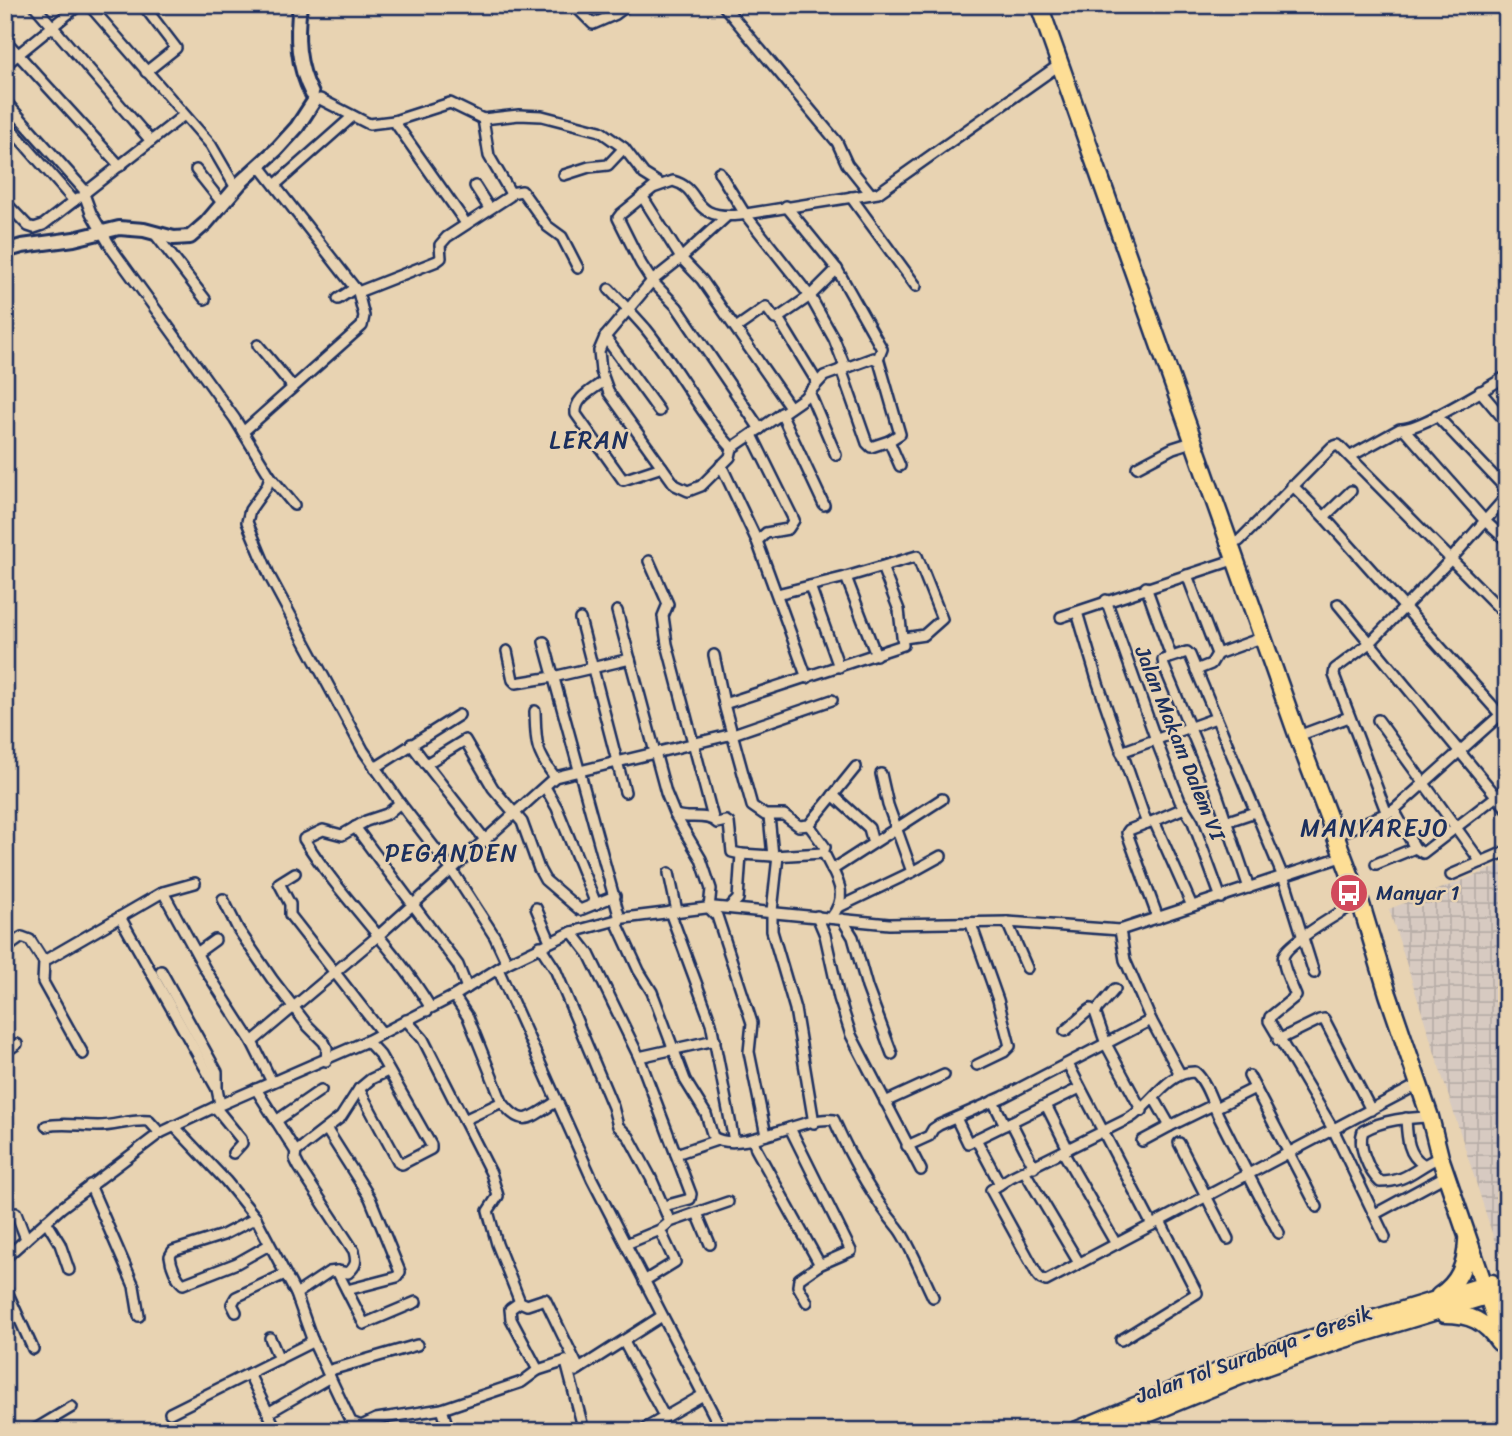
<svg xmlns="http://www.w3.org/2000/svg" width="1512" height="1436" viewBox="0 0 1512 1436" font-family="Sriracha,sans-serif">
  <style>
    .industrial { fill: url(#industrial-grid) }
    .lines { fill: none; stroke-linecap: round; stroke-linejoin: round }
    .street-casing { stroke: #1b2f5e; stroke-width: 14 }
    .secondary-casing { stroke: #1b2f5e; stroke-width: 18 }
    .highway-casing { stroke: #1b2f5e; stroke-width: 21 }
    .street { stroke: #e8d3b2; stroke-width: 9 }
    .secondary { stroke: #e8d3b2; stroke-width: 12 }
    .highway { stroke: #fdde96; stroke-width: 16 }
    .labels { text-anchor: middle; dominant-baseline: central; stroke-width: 5; stroke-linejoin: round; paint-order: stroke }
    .street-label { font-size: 21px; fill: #1b2f5e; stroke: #e8d3b2 }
    .poi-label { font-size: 21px; fill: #1b2f5e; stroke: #e8d3b2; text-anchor: start }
    .quarter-label { font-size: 24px; letter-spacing: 2px; fill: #1b2f5e; stroke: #e8d3b2 }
  </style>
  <defs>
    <pattern id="industrial-grid" width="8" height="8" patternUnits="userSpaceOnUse" patternTransform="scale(1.75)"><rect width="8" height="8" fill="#d7cac1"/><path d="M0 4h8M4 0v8" fill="none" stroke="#b8aea8"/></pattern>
  </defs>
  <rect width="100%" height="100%" fill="#e8d3b2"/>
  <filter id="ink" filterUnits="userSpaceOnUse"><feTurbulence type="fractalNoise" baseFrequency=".0143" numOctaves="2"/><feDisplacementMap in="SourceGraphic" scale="14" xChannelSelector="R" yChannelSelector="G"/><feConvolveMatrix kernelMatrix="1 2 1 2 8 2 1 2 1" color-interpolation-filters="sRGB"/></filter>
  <g filter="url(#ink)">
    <!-- industrial -->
    <polygon class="industrial" points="1507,863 1507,1280 1389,909"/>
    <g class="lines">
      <defs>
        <g id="street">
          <polyline points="34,5 151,141"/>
          <polyline points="89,5 211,145 236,188"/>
          <polyline points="143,5 176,48 146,72"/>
          <polyline points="574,5 593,24 616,14 628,5"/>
          <polyline points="723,5 837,142 847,164 871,194"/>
          <polyline points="5,40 120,166"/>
          <polyline points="5,65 79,5"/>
          <polyline points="320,99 369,124 394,121 450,103 483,119 519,115 542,116 600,131 624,148 644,174 660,184"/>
          <polyline points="5,101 86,192 84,194 91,213 112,249 235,419 270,476 267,486 250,510 247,522 270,577 363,750 400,803 451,869 495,937 507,963"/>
          <polyline points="394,121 465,222"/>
          <polyline points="5,122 74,201"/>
          <polyline points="259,165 358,292"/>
          <polyline points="196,170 223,204"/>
          <polyline points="719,172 745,214 810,296 834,339 845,367"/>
          <polyline points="564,175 589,167 608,165 624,148"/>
          <polyline points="275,185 353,116"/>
          <polyline points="475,186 489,208"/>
          <polyline points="86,192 184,115"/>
          <polyline points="510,193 522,191 547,226 562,237 578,268"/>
          <polyline points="642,196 681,258 652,281 605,337 599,351 601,371 609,393 675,485 688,491 701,486 730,457 732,448 804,398 824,376 873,358 879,361 900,434 889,441"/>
          <polyline points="851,197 916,286"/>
          <polyline points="5,202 28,226 34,228 43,225 78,198"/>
          <polyline points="786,206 837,269 882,349 878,359"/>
          <polyline points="727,216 681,258 702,280 790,407"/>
          <polyline points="155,234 205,299"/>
          <path d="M609 289C622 303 634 315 646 329 677 367 699 412 732 448"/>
          <polyline points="338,299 355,288"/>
          <polyline points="778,318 817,382"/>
          <polyline points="736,328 766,307 775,319 778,318 810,296 837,269"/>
          <polyline points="605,337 659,411"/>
          <polyline points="258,345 292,386"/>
          <polyline points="841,369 867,443 871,447 889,441 900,466"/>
          <path d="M604 381C593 390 574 398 576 414L623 480 662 467"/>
          <polyline points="1480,391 1507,423"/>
          <polyline points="810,394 836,455"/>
          <polyline points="781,413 824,505"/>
          <polyline points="1436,415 1507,490"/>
          <path d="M760 429 677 307 652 281 641 264 618 218 621 214 653 188 673 181C704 189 687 220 740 215L878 193 1059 65"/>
          <polyline points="1405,430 1485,521 1507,541"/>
          <polyline points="243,432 362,326 364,316 358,292 437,261 441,258 440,245 447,237 510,196 510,192 489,156 483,119"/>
          <polyline points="752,435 794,520 788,529 766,533 757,541"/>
          <path d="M1351 456 1400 429C1420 430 1486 388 1507 376"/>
          <polyline points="721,465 757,541 807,678"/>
          <polyline points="1137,467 1173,448 1195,441"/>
          <polyline points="270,476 294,505"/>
          <polyline points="1292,485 1324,517 1507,722"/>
          <polyline points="1324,517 1351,491"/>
          <polyline points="1239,541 1332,447 1338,445 1507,616"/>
          <polyline points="649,561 668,604 663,616 667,644 713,818"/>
          <polyline points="1187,575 1217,654 1211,664 1196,670"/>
          <polyline points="846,577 876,655"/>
          <polyline points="810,586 839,667"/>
          <polyline points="1146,587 1171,656"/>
          <polyline points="777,594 846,577 917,556 942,619 924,635 904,638"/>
          <polyline points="1106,600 1156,740 1180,801 1193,822 1221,898"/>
          <polyline points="1338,604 1507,809"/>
          <polyline points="617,611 666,793 675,815 701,859 711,889 709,908 717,916 752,1023 749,1052 766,1135"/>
          <polyline points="1077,612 1098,683 1143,813 1147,823 1154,821 1192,906"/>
          <polyline points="1061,617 1236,559"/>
          <polyline points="580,619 625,792"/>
          <polyline points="544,642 620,919"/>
          <polyline points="507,651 513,680 516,683 553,677 630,659"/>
          <polyline points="1217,654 1264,637"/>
          <polyline points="714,655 725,708 752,806 765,815 784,815 799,826 809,825 856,767"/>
          <polyline points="724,704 903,645 899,610 882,567"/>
          <path d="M535 711C536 743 535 751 555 777"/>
          <polyline points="1378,720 1481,862"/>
          <polyline points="1306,733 1349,717"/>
          <polyline points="411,744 426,764"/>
          <polyline points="1121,752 1216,718"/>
          <polyline points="375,768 459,715"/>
          <polyline points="881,774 888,805 912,872 941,856"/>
          <polyline points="545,787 557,808 596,904"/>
          <polyline points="833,795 869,828 873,843"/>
          <path d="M400 803 387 814 366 821 342 835 323 830 304 839C341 899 393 945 429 1005L427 1011"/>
          <polyline points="1394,810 1415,848 1423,853 1507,788"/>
          <polyline points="1387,814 1334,675 1335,669 1371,642 1452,558 1507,496"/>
          <path d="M676 815C688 820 708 813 717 823L726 821 729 823 732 852 741 854 738 899 730 907"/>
          <polyline points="769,816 773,856"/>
          <polyline points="1154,821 1184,808"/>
          <polyline points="1225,822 1255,812"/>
          <polyline points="1147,823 1129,830 1127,833 1158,918"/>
          <polyline points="355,827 458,965 467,988"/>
          <polyline points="1343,832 1394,810 1507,709"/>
          <polyline points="486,841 426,764 465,740 493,788 522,822 539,869 545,880 580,910 615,896"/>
          <path d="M824 853C835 878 851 892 831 918"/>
          <polyline points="741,854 773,856 823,853 825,847 809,825"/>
          <polyline points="778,856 772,911 772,931 795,1009 814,1123"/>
          <polyline points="1376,864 1415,848"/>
          <polyline points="832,870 942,799"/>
          <polyline points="295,873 279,883 290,904 290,915 382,1033"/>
          <polyline points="669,873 677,911"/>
          <polyline points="1451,875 1507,851"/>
          <polyline points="195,883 163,892 120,917 217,1089 220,1104"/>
          <polyline points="1249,888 1216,791 1164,666 1163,660 1187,652 1190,655 1286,884 1314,973"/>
          <polyline points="163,892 205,969 252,1042 272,1082"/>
          <polyline points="223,899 238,929 272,979 308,1026 324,1042 327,1048 326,1061"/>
          <path d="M1360 901C1346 909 1289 942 1284 955 1280 962 1293 988 1296 996L1270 1017 1269 1021 1333 1129 1385 1237"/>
          <polyline points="841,906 912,872"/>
          <polyline points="536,908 550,941"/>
          <polyline points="670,912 711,1023 734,1141"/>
          <polyline points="817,916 825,935 839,998 851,1035 921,1170"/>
          <polyline points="842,919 853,937 867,987 892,1054"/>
          <path d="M616 921 639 971 652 992 685 1080 706 1114 713 1137C742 1155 802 1115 834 1120 851 1158 872 1197 898 1228 909 1242 924 1279 933 1297"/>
          <polyline points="1007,922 1027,968"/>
          <polyline points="971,924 998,1000 1010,1046 1004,1052 977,1065"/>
          <polyline points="572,932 589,954 639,1057 691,1194 690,1199 664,1206"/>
          <polyline points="540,946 555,969 613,1107 618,1126 629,1137 651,1178 670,1222"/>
          <polyline points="5,949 22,937 30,940 44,962 43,982 83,1054"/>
          <polyline points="197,953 215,940"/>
          <polyline points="44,961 120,917"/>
          <polyline points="498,969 592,1179 722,1431"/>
          <polyline points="161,971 217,1072 217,1089"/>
          <path d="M454 996 468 1017 502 1102C523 1130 531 1117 556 1102"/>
          <polyline points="1095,1012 1106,1044 1142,1111"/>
          <polyline points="406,1020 423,1039 491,1173 498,1196 488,1211 497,1244 520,1302 527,1305 545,1299 579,1369 576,1371 566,1361"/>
          <polyline points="1151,1020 1180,1074"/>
          <polyline points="1065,1031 1088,1011 1091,1009 1095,1012 1115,989"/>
          <polyline points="1278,1040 1319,1020 1324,1019 1371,1110"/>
          <polyline points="252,1042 379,935 555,777 733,734 832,700"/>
          <polyline points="5,1052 17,1044"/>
          <polyline points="639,1057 715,1040"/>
          <polyline points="1068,1064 1152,1225"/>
          <polyline points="1249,1076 1317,1207"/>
          <polyline points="256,1089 296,1152"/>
          <polyline points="359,1089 399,1163 402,1164 431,1149 431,1145 380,1055 367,1041"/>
          <polyline points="1154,1098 1170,1126 1213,1105"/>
          <polyline points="993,1101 1005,1125"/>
          <polyline points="885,1102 944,1075"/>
          <polyline points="1046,1105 1068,1149"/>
          <polyline points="215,1107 241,1139 242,1143 233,1153"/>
          <polyline points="1215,1108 1255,1088"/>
          <path d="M1430 1117C1406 1118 1385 1119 1363 1131 1357 1145 1369 1172 1380 1182 1408 1182 1416 1167 1440 1157"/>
          <polyline points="956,1118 968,1143 1011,1122 1034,1167"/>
          <path d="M1406 1118C1407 1135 1407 1155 1423 1164"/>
          <polyline points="464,1120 502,1102"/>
          <polyline points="276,1121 321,1090"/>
          <polyline points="1011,1122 1080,1088"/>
          <path d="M46 1126C63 1122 80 1126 98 1126 116 1126 131 1119 149 1121L160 1133"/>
          <polyline points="790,1128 851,1251 819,1265"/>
          <polyline points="327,1130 370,1198 400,1272 397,1277 347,1290"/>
          <polyline points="753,1139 756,1149 818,1261 819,1265 799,1279 798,1286 807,1302"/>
          <polyline points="976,1139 1000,1184"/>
          <polyline points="1142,1141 1170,1126"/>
          <polyline points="1179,1143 1228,1239"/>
          <polyline points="907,1146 929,1136 933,1129 939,1125 1003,1097 1151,1020 1125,960 1120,930"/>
          <polyline points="1063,1152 1116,1244"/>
          <polyline points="676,1154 717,1140"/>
          <polyline points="1025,1172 1079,1263"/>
          <polyline points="90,1185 134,1286 139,1316"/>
          <polyline points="16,1213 26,1239"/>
          <polyline points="697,1213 710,1244"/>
          <polyline points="1375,1214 1447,1175"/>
          <path d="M256 1218 223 1235 173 1251 170 1256C171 1265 176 1278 183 1284L237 1263 269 1245"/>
          <polyline points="46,1221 60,1244 69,1270"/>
          <path d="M1279 1233C1258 1194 1238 1155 1218 1115 1212 1102 1206 1081 1195 1072 1168 1071 1151 1105 1130 1118L1011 1177 991 1190 1038 1276 1041 1279 1046 1281 1419 1084"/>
          <polyline points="626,1244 660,1230 670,1222 728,1202"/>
          <polyline points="5,1258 61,1208 160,1133 215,1107 367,1041 454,996 507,963 572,932 624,918 714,907 889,924 1007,922 1120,930 1344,856"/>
          <path d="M337 1271 348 1273C356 1266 357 1262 354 1251L299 1167 295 1159 296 1152 341 1117 359 1089 371 1079 388 1071"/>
          <polyline points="644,1281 675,1262 660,1230"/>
          <polyline points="5,1287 33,1349"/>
          <polyline points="296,1294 329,1272 337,1271 364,1324 416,1302"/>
          <polyline points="520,1302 510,1309 511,1319 538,1370"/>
          <polyline points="236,1312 232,1304 236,1297 285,1274"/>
          <polyline points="270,1338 279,1359"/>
          <polyline points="312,1339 351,1422 361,1426 376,1419 442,1409 522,1382 538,1370 566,1361"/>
          <polyline points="1121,1340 1197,1293 1160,1221"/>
          <polyline points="624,1342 664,1416"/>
          <polyline points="566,1362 584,1431"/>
          <polyline points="579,1369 662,1316"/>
          <polyline points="327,1371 417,1345"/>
          <polyline points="249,1374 277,1431"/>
          <polyline points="442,1409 449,1431"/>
          <polyline points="170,1413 308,1344 312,1339 296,1294 256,1218 226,1181 174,1126"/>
          <polyline points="268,1413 330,1377"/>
          <polyline points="32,1431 72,1407"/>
          <polyline points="641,1431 703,1395"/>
        </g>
        <g id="secondary">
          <path d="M300 5C296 37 297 65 312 94"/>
          <polyline points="5,251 22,246 74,239 119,228 144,230 174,238 190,237 206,223 241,182 277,149 297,127 314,101"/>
        </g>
        <g id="highway">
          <polyline points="1039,5 1298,737 1360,901 1388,994 1430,1117 1440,1157 1507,1352"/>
          <path d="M1439 1296C1459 1283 1466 1265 1467 1241"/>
          <path d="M1445 1314C1470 1314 1485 1321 1499 1342"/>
          <polyline points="1075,1431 1242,1362 1337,1330 1492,1283"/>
          <polyline points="1106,1431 1245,1374 1341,1340 1496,1293"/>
        </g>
      </defs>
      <!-- street casing -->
      <use href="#street" class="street-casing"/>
      <!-- secondary casing -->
      <use href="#secondary" class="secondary-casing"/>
      <!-- highway casing -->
      <use href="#highway" class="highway-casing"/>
      <!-- street -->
      <use href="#street" class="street"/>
      <!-- secondary -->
      <use href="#secondary" class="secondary"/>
      <!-- highway -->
      <use href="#highway" class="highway"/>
    </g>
  </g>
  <!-- icons -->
  <defs>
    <symbol id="bus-disc" viewBox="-11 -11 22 22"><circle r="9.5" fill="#d1495b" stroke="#e8d3b2"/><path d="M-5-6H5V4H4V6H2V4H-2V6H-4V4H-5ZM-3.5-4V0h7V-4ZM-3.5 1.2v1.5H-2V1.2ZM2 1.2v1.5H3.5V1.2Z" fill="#fff"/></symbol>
  </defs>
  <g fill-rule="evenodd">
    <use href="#bus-disc" x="1327" y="871" width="44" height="44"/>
  </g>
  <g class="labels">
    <!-- street labels -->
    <g class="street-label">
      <text transform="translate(1180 743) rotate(68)">Jalan Makam Dalem VI</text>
      <text transform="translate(1254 1354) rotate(-20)">Jalan Tol Surabaya - Gresik</text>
    </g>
    <!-- poi labels -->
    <g class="poi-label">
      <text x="1376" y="893">Manyar 1</text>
    </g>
    <!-- quarter labels -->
    <g class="quarter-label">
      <text x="590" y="440">LERAN</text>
      <text x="1375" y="828">MANYAREJO</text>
      <text x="452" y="853">PEGANDEN</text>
    </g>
  </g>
  <!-- margin -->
  <rect width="1512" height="1436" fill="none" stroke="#e8d3b2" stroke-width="28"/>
  <rect x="14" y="14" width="1484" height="1408" fill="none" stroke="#1b2f5e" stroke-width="2.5" filter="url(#ink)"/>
</svg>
